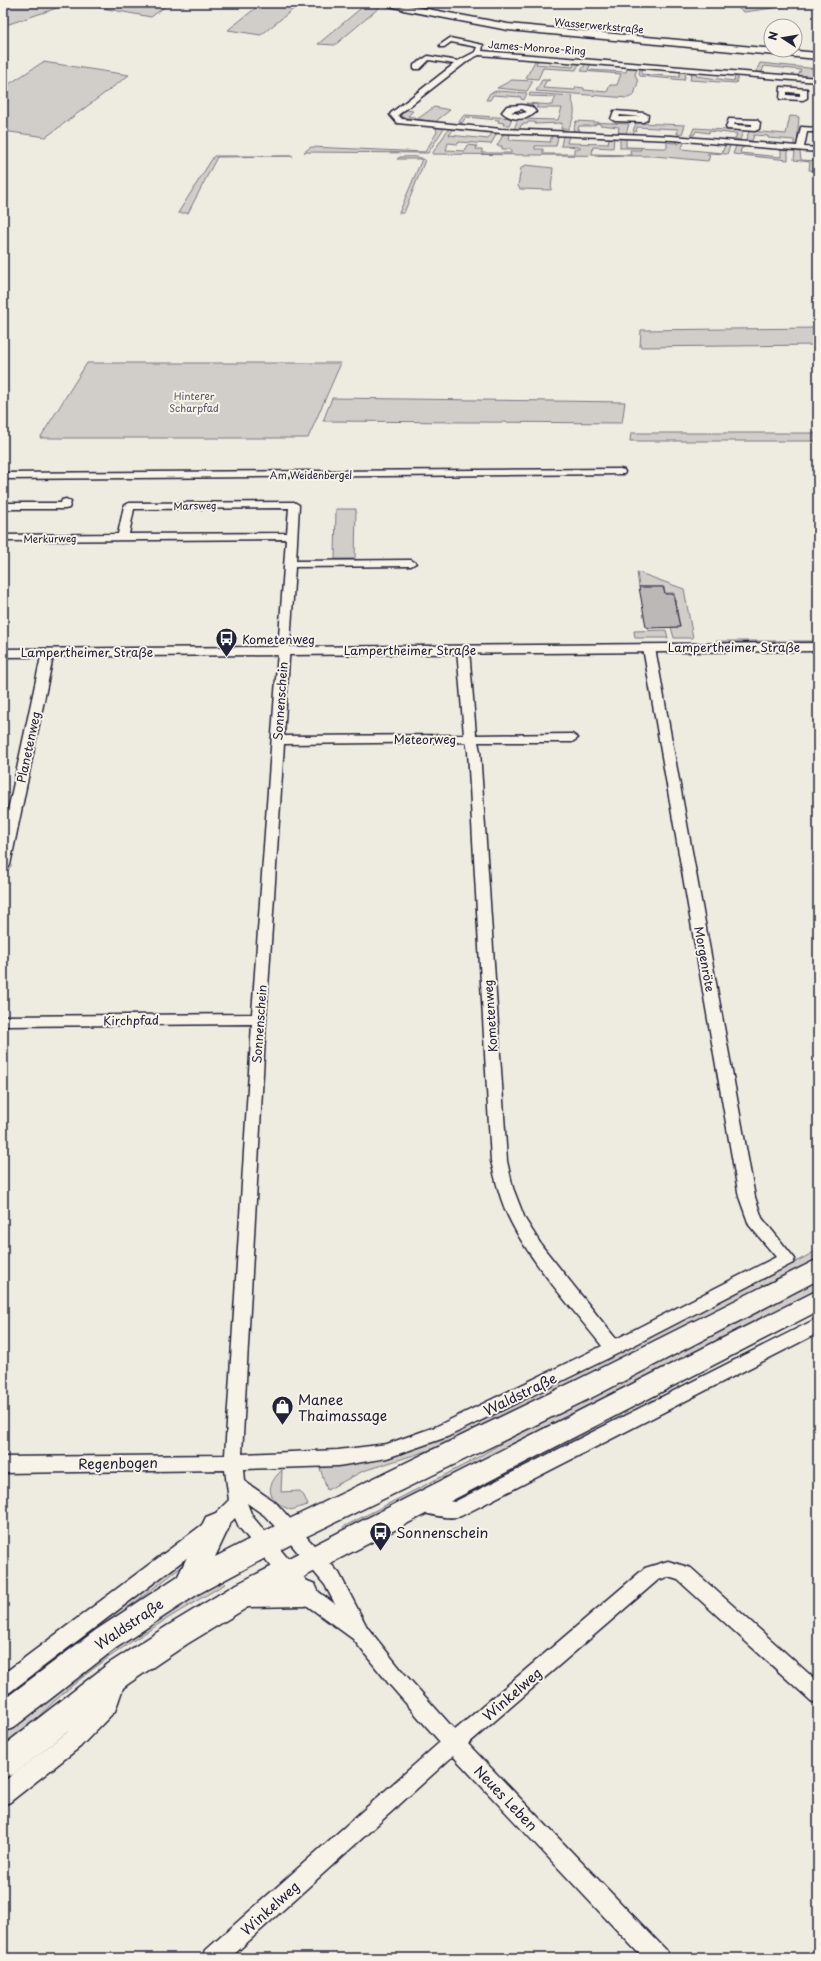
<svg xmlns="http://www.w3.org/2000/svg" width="821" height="1961" viewBox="0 0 821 1961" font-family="'Playpen Sans',sans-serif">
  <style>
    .green { fill: #d1cdc9; stroke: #7a7882 }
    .building { fill: #bbb8b7; stroke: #22223b }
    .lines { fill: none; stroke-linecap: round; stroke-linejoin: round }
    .minor-casing { stroke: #22223b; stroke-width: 3 }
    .tertiary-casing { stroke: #22223b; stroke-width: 3 }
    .secondary-casing { stroke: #22223b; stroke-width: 3 }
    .minor { fill: #f7f3e8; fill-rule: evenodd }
    .tertiary { fill: #f7f3e8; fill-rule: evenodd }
    .secondary { fill: #f7f3e8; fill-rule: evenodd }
    .labels { text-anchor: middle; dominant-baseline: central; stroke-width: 4; stroke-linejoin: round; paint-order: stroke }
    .far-street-label { font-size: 10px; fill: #22223b; stroke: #f7f3e8 }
    .far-park-label { font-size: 10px; fill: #575566; stroke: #f7f3e8 }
    .poi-label { font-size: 12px; fill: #22223b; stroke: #f7f3e8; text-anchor: start }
    .street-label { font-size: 12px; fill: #22223b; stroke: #f7f3e8 }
    .near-street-label { font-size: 14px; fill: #22223b; stroke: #f7f3e8 }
    .near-poi-label { font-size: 14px; fill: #22223b; stroke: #f7f3e8; text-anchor: start }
  </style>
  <rect width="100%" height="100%" fill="#eeebe1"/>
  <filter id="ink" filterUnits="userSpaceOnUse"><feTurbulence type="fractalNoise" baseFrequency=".025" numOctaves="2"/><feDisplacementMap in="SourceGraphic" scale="8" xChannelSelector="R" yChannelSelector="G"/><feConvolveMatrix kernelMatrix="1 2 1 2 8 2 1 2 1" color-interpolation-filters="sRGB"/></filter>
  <g filter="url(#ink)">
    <!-- green -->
    <g class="green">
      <polygon points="3,3 72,3 3,26"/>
      <polygon points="74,3 170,3 151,17"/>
      <polygon points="262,3 301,3 261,35 228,30"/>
      <polygon points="730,3 810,3 744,12"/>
      <polygon points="366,4 380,7 335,45 318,44"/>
      <polygon points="536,59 544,60 537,61 536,64 573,67 574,62 580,62 576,70 543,68 538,79 526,78"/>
      <polygon points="43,62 129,75 46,137 3,131 3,88"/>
      <polygon points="586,63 591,63 588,70 626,72 628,66 638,67 635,74 638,82 634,95 628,98 536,91 542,80 550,80 546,81 543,88 575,90 576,87 584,88 584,90 607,92 610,85 617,85 621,74 581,71"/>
      <polygon points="760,63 818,69 818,71 813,77 798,76 801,70 764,66 762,72 756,72"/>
      <polygon points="641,67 644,67 641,74 679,77 681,70 687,70 684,80 640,76 639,73"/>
      <polygon points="698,71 696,76 734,81 735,76 738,76 736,83 690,80 692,72"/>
      <polygon points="512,80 533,81 527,91 497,88"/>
      <polygon points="497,91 527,93 524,100 521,99 521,97 493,95 490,100 486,100 490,93"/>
      <path d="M530 93 573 96C571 102 574 104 574 109 575 117 571 123 568 129H561L562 123 535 124V122H528L527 124H522L519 129H514L518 119 558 120 562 108H536L538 105 526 104V103L552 105 556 97 529 96Z"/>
      <polygon points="434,107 450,110 435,122 401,117 401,115 406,110 413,111 408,116 419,118"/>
      <polygon points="464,115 512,118 509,125 503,125 504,123 498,122 499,120 466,117 462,123 459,122"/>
      <polygon points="790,116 799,117 797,145 794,144 794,140 768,138 768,136 754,135 752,141 746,140 749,131 786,134"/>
      <polygon points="576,121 629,124 626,134 618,133 619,127 600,125 599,123 591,126 579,126 578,130 580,130 580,132 573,131"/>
      <polygon points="636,123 685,125 682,134 677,134 678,129 637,127 636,132 633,131"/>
      <polygon points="436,127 444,128 428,153 304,152 311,147 425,152 437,132"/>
      <polygon points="449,128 454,129 449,135 488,139 493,132 497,133 491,144 459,142 458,144 448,143 446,150 465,151 467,145 477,146 476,149 482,149 482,153 511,153 511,149 502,149 502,146 497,146 504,133 510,134 509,140 550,142 552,135 558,136 556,146 535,146 535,149 543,149 543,154 574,154 574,149 580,149 581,147 561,146 563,136 569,136 567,143 608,144 609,138 614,138 613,148 593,147 592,154 631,155 630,150 641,150 641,148 620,148 620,138 626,138 626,147 661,148 667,148 667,142 674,143 678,141 677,145 682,141 685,141 681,149 722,153 725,145 730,146 727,154 708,153 708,155 710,155 708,161 654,156 432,154"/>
      <polygon points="694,128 743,131 740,140 735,139 737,134 709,131 709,133 696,131 694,135 691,135"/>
      <polygon points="736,146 744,147 741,149 740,153 781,157 781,150 788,151 788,160 733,154"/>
      <polygon points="795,151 800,152 801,160 818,161 818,171 809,170 810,162 794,160"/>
      <polygon points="214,156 293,156 217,157 188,213 178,213"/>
      <path d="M400 157C408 157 418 155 425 160L404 213H399L422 159H397Z"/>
      <polygon points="526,165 553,168 551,190 520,189 518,186 521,168"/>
      <polygon points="818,328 818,345 640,347 641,330"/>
      <polygon points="87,363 341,363 308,438 40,438"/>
      <polygon points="332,398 625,402 622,423 323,421"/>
      <polygon points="631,433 815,433 817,441 630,441"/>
      <polygon points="336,509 356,509 355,559 335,559"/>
      <polygon points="637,572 684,589 693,638 674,638 671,627 680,627 674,593 665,593 664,587 639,587"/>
      <polygon points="666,630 668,638 635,638 634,631"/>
      <polygon points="715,641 818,641 818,643 713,644"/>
      <polygon points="818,1250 818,1258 740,1301 608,1367 433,1449 363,1471 327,1490 320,1468 393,1456 432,1443 734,1295"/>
      <polygon points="818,1278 818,1290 345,1531 343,1527 466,1464 548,1416"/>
      <path d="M282 1470 281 1492 300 1491 304 1496 308 1505 291 1510C268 1501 263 1488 282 1470Z"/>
      <polygon points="193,1550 196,1556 3,1703 3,1695"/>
      <path d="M223 1579 225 1584C173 1615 120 1646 73 1685 48 1705 28 1729 3 1749V1731L139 1630Z"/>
    </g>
    <!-- building -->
    <polygon class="building" points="639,587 663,587 665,594 673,594 680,627 650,628 646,627"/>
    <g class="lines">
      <defs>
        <g id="minor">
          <polygon points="377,3 390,3 409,8 406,10"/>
          <polygon points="450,38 483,45 482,51 818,78 818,82 479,55 469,60 398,115 402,119 501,129 672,136 797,146 801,127 818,128 818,132 807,132 804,147 818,148 818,152 672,140 501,133 397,123 390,115 391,113 454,64 429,60 420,69 414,69 414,65 428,56 458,61 475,52 477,47 451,42 444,47 440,47 440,45"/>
          <path d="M781 87 807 89V98L803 100 780 99ZM787 92 800 93V96L787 95Z"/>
          <path d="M522 105 532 107 536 112C527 121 511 121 502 112L507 106ZM522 109 527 112 519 114 511 112Z"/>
          <path d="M614 111 644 113 648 115 647 120 643 122 615 121 611 119ZM620 115 640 117H619Z"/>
          <path d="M729 119 757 120 760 123 759 129 755 131 727 129 726 127ZM735 123 752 124V126L734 125Z"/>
          <polygon points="620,469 624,470 625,472 624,474 3,479 3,473"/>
          <polygon points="66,499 71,502 69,508 65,509 3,509 3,503 61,503 62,500"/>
          <path d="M294 502 299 505 296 561 411 560 416 563 411 566 295 567 284 736 464 735 457 649 463 646 469 649 476 735 572 734 578 738 572 742H478L480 751 507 1161 513 1188 525 1219 542 1246 616 1339 776 1257 749 1225 739 1197 643 648 649 645 655 648 755 1197 762 1218 795 1259 793 1263 619 1353 447 1437 387 1458 338 1466 243 1469 244 1481 276 1503 339 1573 367 1627 403 1672 455 1730 645 1568 668 1561 691 1568 818 1682V1704L811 1701 678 1580 668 1577 658 1580 468 1744 666 1950 669 1958H643L453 1756 230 1958H203L206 1950 440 1742 389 1684 353 1639 298 1599 239 1527 235 1518 222 1531 10 1692 3 1695V1674L210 1519 229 1500 225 1470 3 1473V1457L225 1455 252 1024 3 1026V1016L252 1014 286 539 3 541V535L118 534 124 506 129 503ZM289 508 287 533 129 534 134 509ZM466 742 468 751 491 1161C496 1182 501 1203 511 1222 532 1264 572 1308 602 1346L435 1427 387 1444 338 1450 242 1454 266 1019 284 744ZM247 1503 264 1515 285 1537 325 1585 335 1604 312 1587 252 1516Z"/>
          <polygon points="48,649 54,652 10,865 8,868 3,869 3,834 42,652"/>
          <path d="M818 1318V1333L461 1516C449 1520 427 1514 415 1510L412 1504 415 1498 421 1496 454 1502Z"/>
          <polygon points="116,1670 123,1673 126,1679 115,1711 80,1747 10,1802 3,1805 3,1782 66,1733 100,1699 109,1673"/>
        </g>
        <g id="tertiary">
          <polygon points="406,5 508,24 818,53 818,59 508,30 403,10 403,6"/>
          <polygon points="818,643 818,651 3,657 3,649"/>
        </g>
        <g id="secondary">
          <polygon points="818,1259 818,1280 597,1395 301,1539 198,1594 116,1648 13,1728 3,1732 3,1700 96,1630 178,1576 206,1517 216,1513 226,1517 230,1525 215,1557 281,1523 579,1379"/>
          <polygon points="818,1290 818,1311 298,1580 305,1580 315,1584 319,1593 315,1602 305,1606 248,1607 187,1644 128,1684 14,1774 3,1778 3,1746 108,1664 167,1626 233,1586"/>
        </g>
      </defs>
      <!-- minor casing -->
      <use href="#minor" class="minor-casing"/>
      <!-- tertiary casing -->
      <use href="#tertiary" class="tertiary-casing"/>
      <!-- secondary casing -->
      <use href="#secondary" class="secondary-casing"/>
      <!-- minor -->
      <use href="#minor" class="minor"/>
      <!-- tertiary -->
      <use href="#tertiary" class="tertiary"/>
      <!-- secondary -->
      <use href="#secondary" class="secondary"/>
    </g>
  </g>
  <!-- icons -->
  <defs>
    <symbol id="bus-pin" viewBox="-11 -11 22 30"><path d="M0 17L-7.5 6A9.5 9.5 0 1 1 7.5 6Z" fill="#22223b" stroke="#f7f3e8"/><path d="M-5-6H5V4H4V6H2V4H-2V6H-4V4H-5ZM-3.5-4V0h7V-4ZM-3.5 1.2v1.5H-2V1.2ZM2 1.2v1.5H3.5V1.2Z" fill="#fff"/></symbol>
    <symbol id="shop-pin" viewBox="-11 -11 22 30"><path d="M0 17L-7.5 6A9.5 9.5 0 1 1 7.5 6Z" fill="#22223b" stroke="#f7f3e8"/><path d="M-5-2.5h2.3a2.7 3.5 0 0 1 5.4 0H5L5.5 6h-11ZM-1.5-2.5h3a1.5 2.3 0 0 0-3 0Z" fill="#fff"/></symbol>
  </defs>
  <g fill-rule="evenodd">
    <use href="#bus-pin" x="214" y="626" width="25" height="34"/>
    <use href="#shop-pin" x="270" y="1394" width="25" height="34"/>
    <use href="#bus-pin" x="368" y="1520" width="25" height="34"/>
  </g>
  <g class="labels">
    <!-- far-street labels -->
    <g class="far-street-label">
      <text transform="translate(599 25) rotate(5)">Wasserwerkstraße</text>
      <text transform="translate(537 47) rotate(4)">James-Monroe-Ring</text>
      <text x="311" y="474">Am Weidenbergel</text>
      <text transform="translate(195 505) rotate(-1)">Marsweg</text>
      <text transform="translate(50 538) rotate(-1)">Merkurweg</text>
    </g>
    <!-- far-park labels -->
    <g class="far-park-label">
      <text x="194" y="395">Hinterer<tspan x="194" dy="12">Scharpfad</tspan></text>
    </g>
    <!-- poi labels -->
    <g class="poi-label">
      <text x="242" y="639">Kometenweg</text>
    </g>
    <!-- street labels -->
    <g class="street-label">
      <text x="734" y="647">Lampertheimer Straße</text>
      <text x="410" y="650">Lampertheimer Straße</text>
      <text x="87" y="652">Lampertheimer Straße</text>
      <text transform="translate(280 701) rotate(-86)">Sonnenschein</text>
      <text x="425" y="739">Meteorweg</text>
      <text transform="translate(28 747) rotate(-78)">Planetenweg</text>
      <text transform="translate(705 959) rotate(80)">Morgenröte</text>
      <text transform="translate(490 1016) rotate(-94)">Kometenweg</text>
      <text transform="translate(131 1020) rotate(-1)">Kirchpfad</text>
      <text transform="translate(259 1024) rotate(-86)">Sonnenschein</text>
    </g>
    <!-- near-street labels -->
    <g class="near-street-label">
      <text transform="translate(520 1394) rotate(-26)">Waldstraße</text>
      <text transform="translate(118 1463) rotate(-1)">Regenbogen</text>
      <text transform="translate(129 1624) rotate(-34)">Waldstraße</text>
      <text transform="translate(512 1694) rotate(-41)">Winkelweg</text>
      <text transform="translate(506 1798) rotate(46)">Neues Leben</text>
      <text transform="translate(270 1908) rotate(-42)">Winkelweg</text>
    </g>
    <!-- near-poi labels -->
    <g class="near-poi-label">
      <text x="298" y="1399">Manee<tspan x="298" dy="16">Thaimassage</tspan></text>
      <text x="396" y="1532">Sonnenschein</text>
    </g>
  </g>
  <!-- margin -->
  <rect width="821" height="1961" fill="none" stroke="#f7f3e8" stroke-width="16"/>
  <rect x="8" y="8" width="805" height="1945" fill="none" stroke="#22223b" stroke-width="1.5" filter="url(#ink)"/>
  <!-- north arrow -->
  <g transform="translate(783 38) rotate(282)"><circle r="19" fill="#f7f3e8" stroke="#a29fa3"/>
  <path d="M0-3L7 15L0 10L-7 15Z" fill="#22223b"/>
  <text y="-6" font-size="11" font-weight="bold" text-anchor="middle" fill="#22223b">N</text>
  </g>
</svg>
